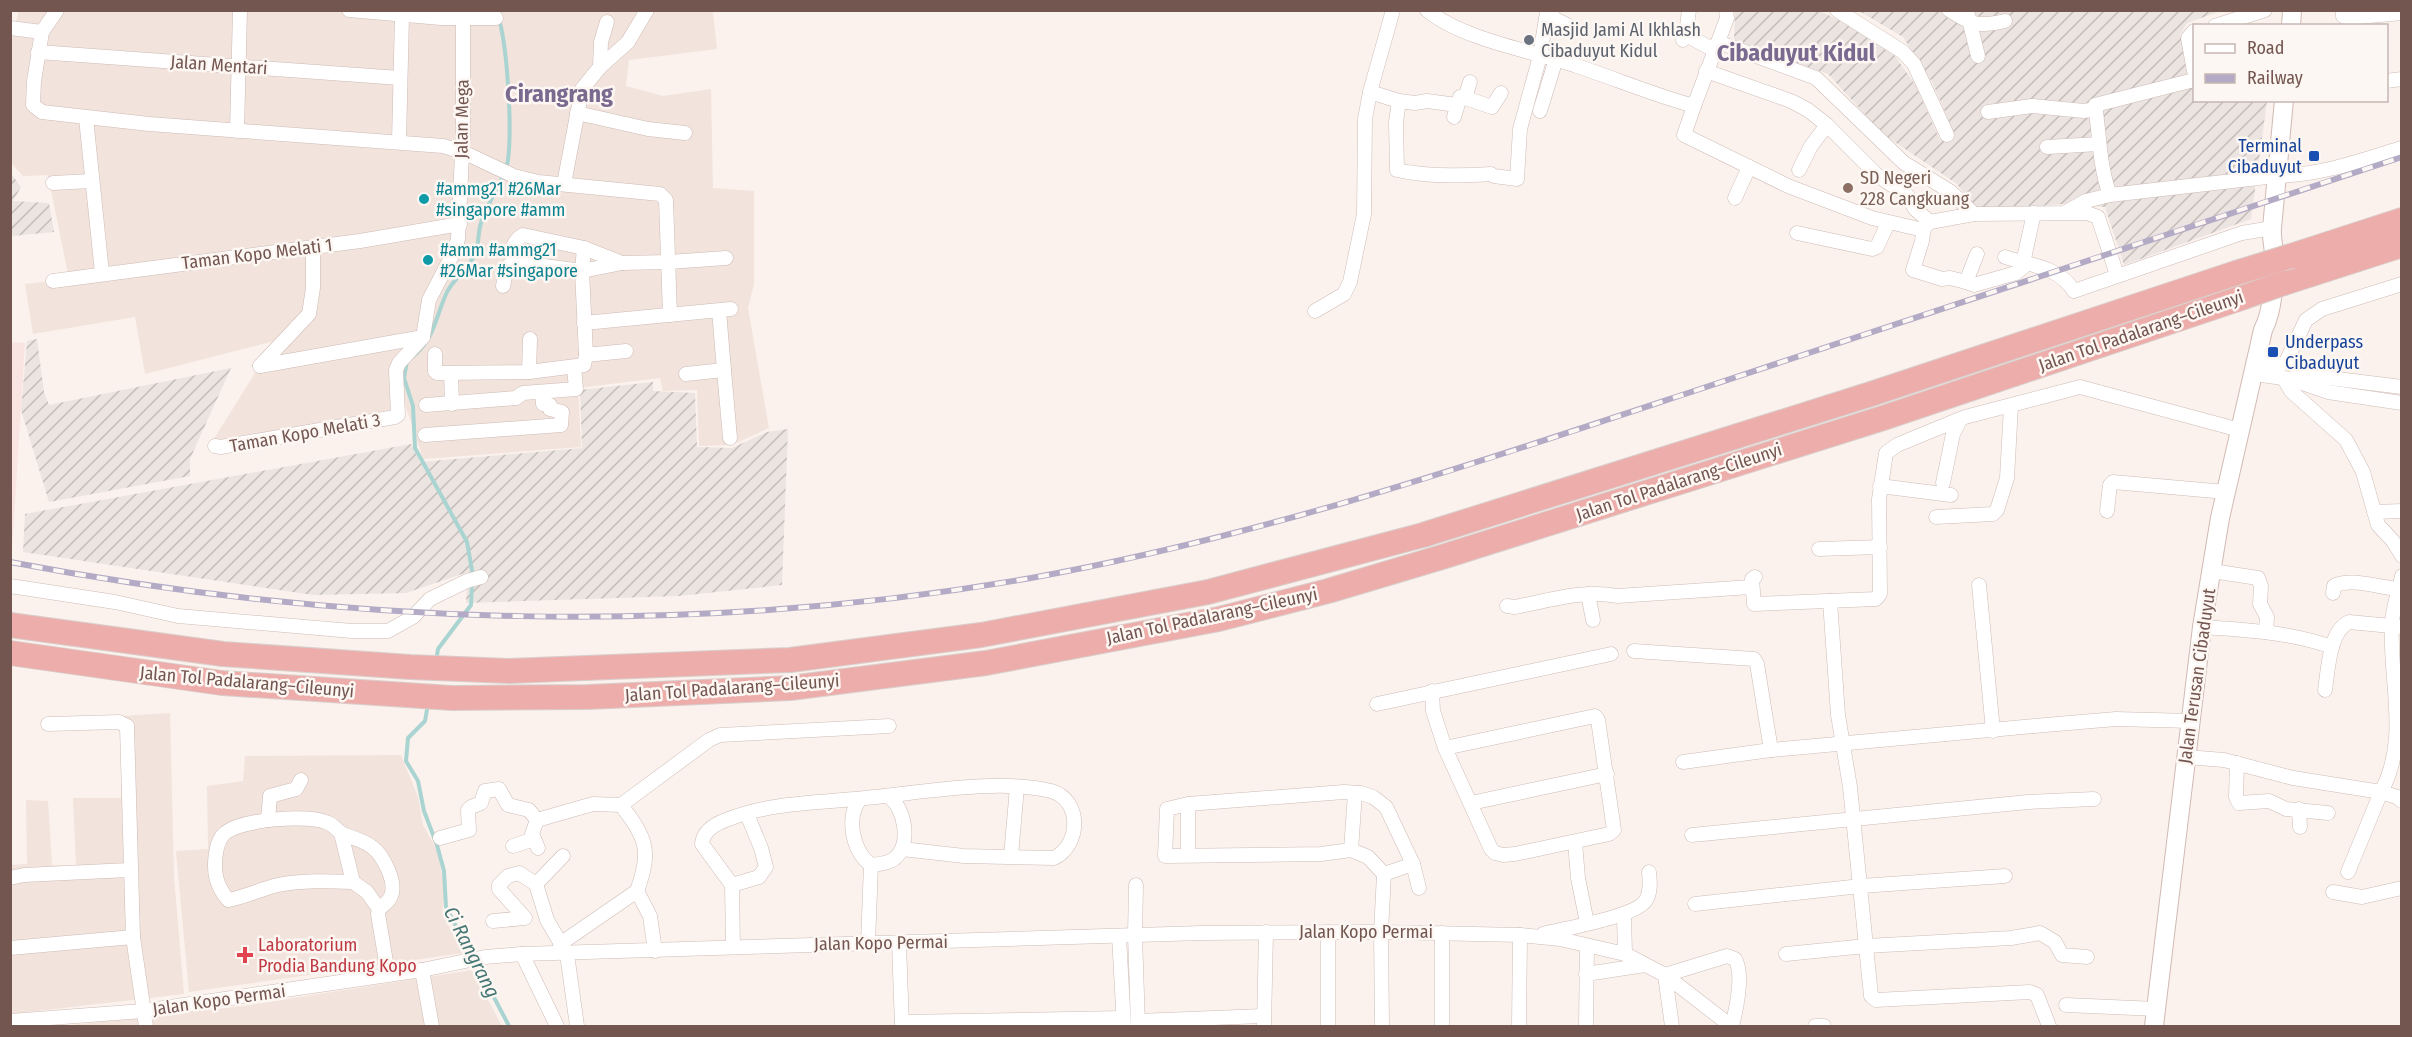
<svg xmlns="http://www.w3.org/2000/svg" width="2412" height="1037" viewBox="0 0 2412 1037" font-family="'Fira Sans Condensed',sans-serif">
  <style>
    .residential { fill: #f2e3dc }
    .commercial { fill: #fae4e2 }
    .industrial { fill: url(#industrial-furrows) }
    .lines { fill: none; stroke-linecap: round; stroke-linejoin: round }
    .stream { stroke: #aad4d1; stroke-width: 4 }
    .street-casing { stroke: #cebbb5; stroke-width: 15 }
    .secondary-casing { stroke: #d1bab3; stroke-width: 20 }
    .highway-casing { stroke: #d8d0ce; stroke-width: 26 }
    .street { stroke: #fff; stroke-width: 14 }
    .secondary { stroke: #fff; stroke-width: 18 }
    .highway { stroke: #edaeab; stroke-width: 24 }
    .rail-casing { stroke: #b3abc5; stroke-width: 6 }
    .rail { stroke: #fdf7f3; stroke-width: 4; stroke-dasharray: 11; stroke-linecap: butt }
    .highway-bridge-casing { stroke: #d8d0ce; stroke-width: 26; stroke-linecap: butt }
    .highway-bridge { stroke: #edaeab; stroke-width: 24 }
    .worship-dot { fill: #6b7280; stroke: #fdf7f3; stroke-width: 2 }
    .transit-dot { fill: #1a4fb4; stroke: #fdf7f3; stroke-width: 2 }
    .education-dot { fill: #8d6e63; stroke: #fdf7f3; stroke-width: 2 }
    .culture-dot { fill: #0f9aa8; stroke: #fdf7f3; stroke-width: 2 }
    .health-dot { fill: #e0444e; stroke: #fdf7f3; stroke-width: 2 }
    .labels { text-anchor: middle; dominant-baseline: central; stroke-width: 5; stroke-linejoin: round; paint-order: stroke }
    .worship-label { font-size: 18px; fill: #5b616d; stroke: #fdf7f3; text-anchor: start }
    .street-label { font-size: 18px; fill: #745651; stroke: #fdf7f3 }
    .transit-label { font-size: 18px; fill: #164399; stroke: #fdf7f3; text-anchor: end }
    .education-label { font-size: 18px; fill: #785e54; stroke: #fdf7f3; text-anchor: start }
    .culture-label { font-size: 18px; fill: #0d838f; stroke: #fdf7f3; text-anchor: start }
    .health-label { font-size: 18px; fill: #be3a42; stroke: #fdf7f3; text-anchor: start }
    .water-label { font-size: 20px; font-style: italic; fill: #467775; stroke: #fdf7f3 }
    .district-label { font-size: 24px; font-weight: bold; fill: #7a6a8f; stroke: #fdf7f3 }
  </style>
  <defs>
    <pattern id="industrial-furrows" width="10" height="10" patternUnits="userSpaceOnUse" patternTransform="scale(1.5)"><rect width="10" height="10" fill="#ebe4e1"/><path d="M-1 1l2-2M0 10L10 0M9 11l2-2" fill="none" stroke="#c3bcb9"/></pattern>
  </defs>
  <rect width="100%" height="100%" fill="#fbf2ed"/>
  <!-- residential -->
  <g class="residential">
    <polygon points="19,11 713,11 717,49 629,60 626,86 663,96 711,89 713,188 754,191 754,284 748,308 769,428 732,445 699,446 697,390 663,391 660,378 578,388 581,447 423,459 406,407 212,442 275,341 145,374 135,317 33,334 25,284 69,279 48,175 23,176 11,163 11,22 16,22"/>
    <polygon points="170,713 174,877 184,994 11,1014 10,865 27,864 26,800 48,801 52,865 76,866 73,798 121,798 122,716"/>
    <polygon points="401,755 418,797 423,825 438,852 445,893 442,913 463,953 189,992 176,851 208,849 207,786 243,781 245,756"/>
    <polygon points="472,970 502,1026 63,1026 243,1006"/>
  </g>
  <!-- commercial -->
  <polygon class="commercial" points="11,342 25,343 12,551 10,551"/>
  <!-- industrial -->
  <g class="industrial">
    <polygon points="1818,10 1886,43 1916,86 1940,140 1949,141 1955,135 1932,82 1903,37 1859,11 1961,11 1974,16 1973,11 2221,11 2187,23 2180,35 2190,45 2194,44 2194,100 2267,101 2251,219 2124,265 2105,207 2062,204 1978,212 1957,184 1883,134 1828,74 1734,41 1735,11"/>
    <polygon points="10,172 21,187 13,201 49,203 54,232 11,236"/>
    <polygon points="37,339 44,392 49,405 231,368 190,459 190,476 49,502 21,410 27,341"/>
    <polygon points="653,382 653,391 695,393 697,447 732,448 767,432 788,429 782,585 679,596 466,603 468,572 406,593 313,595 23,552 25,514 411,444 420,462 582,448 580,390"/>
  </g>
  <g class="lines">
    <!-- stream -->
    <g class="stream">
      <path d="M473 576 467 542 415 448 413 406 404 378 407 361C435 342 434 320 447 292 455 277 471 267 476 251 479 242 478 232 481 223 486 203 505 181 508 160 512 129 508 39 496 10"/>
      <polyline points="436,661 438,649 471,605 472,584"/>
      <polyline points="428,704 425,721 408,738 406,761 418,781 424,811 437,845 444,871 446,907 472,957"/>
      <polyline points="476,963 509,1026"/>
    </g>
    <defs>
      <g id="street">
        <polyline points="57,10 42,32 34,81 33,105 42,112 149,124 443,146 463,152 514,176 538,182 660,194 666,200 670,315"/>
        <polyline points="349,10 441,18 496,18"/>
        <path d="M1427 10C1463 40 1533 51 1577 66 1616 79 1654 95 1694 106L1727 18 1726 10"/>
        <polyline points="1548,10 1555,19 1569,26"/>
        <polyline points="1837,10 1903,52 1914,64 1947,135"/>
        <path d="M1949 10C1972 25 1978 27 2005 21"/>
        <polyline points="2343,10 2343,16 2347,18 2402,13"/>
        <polyline points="1968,15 1978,56"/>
        <polyline points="2215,26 2265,10"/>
        <polyline points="10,28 42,32"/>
        <polyline points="2194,31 2188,38 2194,71"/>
        <polyline points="1686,35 1689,10"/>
        <polyline points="1683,40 1686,35 1714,50"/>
        <polyline points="1718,42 1816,78 1904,163 1951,192 1974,214"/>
        <polyline points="38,52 400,78"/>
        <polyline points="600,67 601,42 607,22"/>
        <polyline points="1706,71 1791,101 1808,110 1827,125 1877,175 1908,196 1915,209 1930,222"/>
        <polyline points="2386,81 2402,79"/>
        <polyline points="1370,92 1399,101 1415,103 1427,101 1457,105"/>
        <polyline points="1465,98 1492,107 1501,93"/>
        <path d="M1399 101 1396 122 1397 170C1427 177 1460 176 1491 174L1494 176 1517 179 1520 129 1540 56 1547 12"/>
        <polyline points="1694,106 1684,135 1788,186 1872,218 1919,229 1924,228 1930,222 1974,214 2087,213 2098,217 2117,275"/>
        <polyline points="1540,111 1556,59"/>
        <polyline points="1988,112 2032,106 2084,111 2096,109"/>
        <polyline points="577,113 648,129 685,133"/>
        <polyline points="1454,117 1460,97 1465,98 1470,82"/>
        <polyline points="86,118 102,273"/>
        <polyline points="237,131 240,10"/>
        <polyline points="399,142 402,15"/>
        <polyline points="2047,147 2099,144"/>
        <polyline points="1799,170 1811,146 1827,125"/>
        <polyline points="53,183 91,181"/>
        <polyline points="564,184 582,89 600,67 628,42 647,10"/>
        <path d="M2110 195C2099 166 2100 136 2095 105L2194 80"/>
        <polyline points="1735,198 1749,167"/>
        <path d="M2066 212 2086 201 2110 195 2276 176C2321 175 2360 161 2402 148"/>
        <polyline points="1924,228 1922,241 1913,270 1942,279 1950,278 1966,282"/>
        <polyline points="1797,233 1872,249 1877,247 1888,223"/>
        <polyline points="584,248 582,271 586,355 626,351"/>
        <polyline points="1977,254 1966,282 1974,285 2016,273 2027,264"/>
        <path d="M2005 257C2031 266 2058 266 2074 291L2242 233 2272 228"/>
        <polyline points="514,262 582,271 622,263 669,262 726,258"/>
        <path d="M514 262C511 249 512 242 523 235L584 248 622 263"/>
        <polyline points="2023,263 2034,213"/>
        <polyline points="53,281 360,241 460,224"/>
        <polyline points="503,286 507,267 514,262"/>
        <polyline points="719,311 724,370"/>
        <polyline points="1315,311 1344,294 1350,282 1364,214 1365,119 1370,92 1393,10"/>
        <polyline points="584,323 731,309"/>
        <polyline points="435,354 435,371 437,373 529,372 584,365 586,355"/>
        <polyline points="2256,363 2279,365 2286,362 2306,320 2322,309 2402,284"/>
        <polyline points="260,366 423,337"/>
        <polyline points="260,366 309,314 313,288 313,247"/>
        <polyline points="529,372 530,339"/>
        <polyline points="451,373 452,404"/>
        <polyline points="686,374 724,370 730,438"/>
        <polyline points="2254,374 2290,379 2328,392 2402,403"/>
        <polyline points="2283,377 2291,391 2346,440 2363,472 2378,525 2393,541 2402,556"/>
        <polyline points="2292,378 2313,376 2402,387"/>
        <polyline points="426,405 516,398 523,393 576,389 574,367"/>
        <polyline points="425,435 561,425 562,412 550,409 550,405 543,404 542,392"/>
        <polyline points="215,446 221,447 395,417 398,415 396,370 399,363 423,337 429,300 455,250 458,239 463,133 463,18"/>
        <polyline points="1943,483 1953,434 1960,420"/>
        <polyline points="1880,486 1951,495"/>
        <polyline points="2107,511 2110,485 2113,482 2226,492"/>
        <polyline points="2374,512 2402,511"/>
        <polyline points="1936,517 1993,514 1997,510 2007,478 2011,406"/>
        <polyline points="1819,549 1880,547"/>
        <polyline points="2212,571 2258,578 2261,586 2260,604 2267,617 2266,632"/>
        <path d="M2402 576C2399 592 2392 608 2392 625 2389 682 2410 738 2381 792L2397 797 2402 801"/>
        <polyline points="1755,577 1752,579 1754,604 1876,599 1880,594 1879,499 1886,453 1897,445 1965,417 2080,387 2240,430"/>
        <polyline points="1979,585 1993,731"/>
        <polyline points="10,586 115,602 178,616 352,631 388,631 413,617 430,599 467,581 481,577"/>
        <path d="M2333 593 2334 586C2349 577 2381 588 2399 589"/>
        <polyline points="1588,594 1593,620"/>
        <polyline points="1830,601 1838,715 1850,787 1871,996 1876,1000 2030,992 2037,995 2049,1026"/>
        <path d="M1507 606 1515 607C1547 601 1584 589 1617 596L1751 587"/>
        <path d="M2202 627C2247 630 2289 632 2332 647"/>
        <polyline points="1634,651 1754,659 1757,664 1771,750"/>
        <path d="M2325 690C2328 671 2329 631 2349 622L2402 627"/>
        <polyline points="1432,691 1433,711 1445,748 1491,849 1495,853 1503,855 1515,854 1609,834 1614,830 1598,720 1595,716 1445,748"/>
        <polyline points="1377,704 1611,654"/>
        <polyline points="48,724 119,722 127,726 133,937 146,1026"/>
        <polyline points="2186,757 2224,760 2293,778 2381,792 2348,872"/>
        <polyline points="1683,762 1771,750 2057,724 2116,719 2191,721"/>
        <polyline points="2237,763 2236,797 2239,803 2269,801 2286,809 2328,813"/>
        <path d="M860 799C846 817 852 851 871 865 879 864 887 864 894 859 912 845 905 807 888 796"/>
        <polyline points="1471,803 1607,774"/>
        <polyline points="1188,804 1188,855"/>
        <polyline points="2299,809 2300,827"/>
        <polyline points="268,820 270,796 296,789 301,780"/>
        <polyline points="537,820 593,804 621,805"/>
        <polyline points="537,820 532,834 538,848"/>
        <polyline points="341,833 353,882 367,892 379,909 378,914 388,974"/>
        <polyline points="1692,835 2028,802 2094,799"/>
        <polyline points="440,838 469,830 468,810 471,807 481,803 485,791 499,789 508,805 529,810 537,820"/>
        <polyline points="1575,842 1578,878 1587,923"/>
        <polyline points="513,846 534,839"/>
        <polyline points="1351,850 1355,793"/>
        <polyline points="1011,856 1017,787"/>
        <polyline points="1413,864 1419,888"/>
        <polyline points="10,878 24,875 129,870"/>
        <path d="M353 882C329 881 302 880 278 885 261 889 245 897 228 900 216 885 213 872 216 853 217 846 219 838 225 833 243 819 308 814 328 823 334 825 337 831 343 834 352 838 363 840 372 847 383 855 397 882 391 896 389 902 383 905 379 909"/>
        <polyline points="536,884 563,856"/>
        <polyline points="732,885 759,877 766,867 761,848 747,814"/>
        <polyline points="1136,885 1135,935 1138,1026"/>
        <path d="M637 891C652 850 646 838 621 805L709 740 720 735 889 726"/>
        <polyline points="2333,892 2362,897 2402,888"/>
        <polyline points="1695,904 1861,886 2005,876"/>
        <polyline points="1624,915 1625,954"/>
        <polyline points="493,921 525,918 499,889 499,885 508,876 519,873 536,884 547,920 567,954 577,1026"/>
        <polyline points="1328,932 1328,1026"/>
        <polyline points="1442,933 1442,1026"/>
        <path d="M1543 934C1565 928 1636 917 1646 900 1651 892 1650 881 1649 872"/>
        <polyline points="1119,936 1124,1026"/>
        <polyline points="868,943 871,865"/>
        <polyline points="899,943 902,1026"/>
        <polyline points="560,944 637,891 650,916 655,951"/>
        <path d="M733 946 732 885 702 844C703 831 715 824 726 820 770 802 820 803 865 798 919 793 999 778 1051 791 1083 800 1080 846 1054 858L964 856 902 849"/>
        <polyline points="10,948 133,937"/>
        <polyline points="522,954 557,1026"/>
        <polyline points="1786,954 1866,946 2011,938 2040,933 2055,942 2062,955 2087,957"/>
        <polyline points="422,970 432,1026"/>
        <polyline points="1586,974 1645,965"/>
        <polyline points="2066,1005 2157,1009"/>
        <polyline points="10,1021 143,1011 422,970 485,957 522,954 1202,933 1381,932 1520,935 1560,939 1625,954 1665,975 1731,1026"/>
        <polyline points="1138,1021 1263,1016"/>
        <polyline points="902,1022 1123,1018"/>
        <polyline points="1264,1026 1266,932"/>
        <polyline points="1382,1026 1381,932 1384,874 1368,857 1351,850 1321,854 1165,856 1167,809 1188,804 1344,792 1361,793 1373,797 1386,807 1413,864 1384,874"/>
        <polyline points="1519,1026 1520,935"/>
        <polyline points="1586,1026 1587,946"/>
        <path d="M1672 1026 1665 975 1727 956 1735 959C1744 974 1736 1010 1732 1026"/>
        <polyline points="1815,1026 1824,1026"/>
      </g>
      <g id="secondary">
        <polyline points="2291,26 2292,10"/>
        <path d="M2154 1026 2202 627 2220 518 2263 330C2274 308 2274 280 2274 256 2274 246 2271 238 2272 228L2284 100"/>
      </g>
      <g id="highway">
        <polyline points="2291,256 2402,220"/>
        <polyline points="2284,283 2402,245"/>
        <polyline points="10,625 223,654 410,667 509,671 790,660 981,635 1208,592 1423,535 1871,394 2236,273"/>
        <polyline points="10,653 222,683 452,698 588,697 790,688 986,663 1219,619 1328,591 1442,557 1883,418 2244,297"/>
      </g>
    </defs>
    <!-- street casing -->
    <use href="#street" class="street-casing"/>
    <!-- secondary casing -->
    <use href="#secondary" class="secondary-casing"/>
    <!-- highway casing -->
    <use href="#highway" class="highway-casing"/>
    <!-- street -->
    <use href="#street" class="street"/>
    <!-- secondary -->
    <use href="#secondary" class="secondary"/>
    <!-- highway -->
    <use href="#highway" class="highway"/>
    <defs>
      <path id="rail" d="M10 562C346 626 694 637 1031 578 1254 538 1471 465 1685 394 1924 315 2163 235 2402 157"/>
    </defs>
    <!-- rail casing -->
    <use href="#rail" class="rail-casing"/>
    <!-- rail -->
    <use href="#rail" class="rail"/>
    <defs>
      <g id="highway-bridge">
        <polyline points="2236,273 2291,256"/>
        <polyline points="2244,297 2284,283"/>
      </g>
    </defs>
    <!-- highway-bridge casing -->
    <use href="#highway-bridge" class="highway-bridge-casing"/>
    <!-- highway-bridge -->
    <use href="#highway-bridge" class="highway-bridge"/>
  </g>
  <!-- markers -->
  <circle class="worship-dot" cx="1529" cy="40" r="6"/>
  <g class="transit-dot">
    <rect x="2308" y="150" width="12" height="12" rx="3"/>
    <rect x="2267" y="346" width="12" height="12" rx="3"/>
  </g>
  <circle class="education-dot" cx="1848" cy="188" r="6"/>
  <g class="culture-dot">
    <circle cx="424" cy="199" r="6"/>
    <circle cx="428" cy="260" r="6"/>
  </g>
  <path class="health-dot" d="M242 946h6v6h6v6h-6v6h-6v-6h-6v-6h6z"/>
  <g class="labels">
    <!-- worship labels -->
    <g class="worship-label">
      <text x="1541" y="30">Masjid Jami Al Ikhlash<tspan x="1541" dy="21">Cibaduyut Kidul</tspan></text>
    </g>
    <!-- street labels -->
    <g class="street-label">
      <text transform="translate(219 65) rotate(4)">Jalan Mentari</text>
      <text transform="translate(462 119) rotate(-89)">Jalan Mega</text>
      <text transform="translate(257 254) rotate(-7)">Taman Kopo Melati 1</text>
      <text transform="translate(2141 331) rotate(-19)">Jalan Tol Padalarang–Cileunyi</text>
      <text transform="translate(305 433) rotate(-10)">Taman Kopo Melati 3</text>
      <text transform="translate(1679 482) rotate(-18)">Jalan Tol Padalarang–Cileunyi</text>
      <text transform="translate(1212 616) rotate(-12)">Jalan Tol Padalarang–Cileunyi</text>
      <text transform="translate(2197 676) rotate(-82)">Jalan Terusan Cibaduyut</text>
      <text transform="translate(247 682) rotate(5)">Jalan Tol Padalarang–Cileunyi</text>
      <text transform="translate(732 688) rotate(-4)">Jalan Tol Padalarang–Cileunyi</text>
      <text x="1366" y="932">Jalan Kopo Permai</text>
      <text transform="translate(881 943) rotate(-1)">Jalan Kopo Permai</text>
      <text transform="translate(219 1000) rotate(-8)">Jalan Kopo Permai</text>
    </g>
    <!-- transit labels -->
    <g class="transit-label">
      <text x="2302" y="146">Terminal<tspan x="2302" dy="21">Cibaduyut</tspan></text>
      <text x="2285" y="342" text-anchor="start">Underpass<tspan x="2285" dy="21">Cibaduyut</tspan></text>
    </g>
    <!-- education labels -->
    <g class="education-label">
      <text x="1860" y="178">SD Negeri<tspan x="1860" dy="21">228 Cangkuang</tspan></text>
    </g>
    <!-- culture labels -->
    <g class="culture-label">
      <text x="436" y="189">#ammg21 #26Mar<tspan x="436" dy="21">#singapore #amm</tspan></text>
      <text x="440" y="250">#amm #ammg21<tspan x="440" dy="21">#26Mar #singapore</tspan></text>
    </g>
    <!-- health labels -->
    <g class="health-label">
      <text x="258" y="945">Laboratorium<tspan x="258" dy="21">Prodia Bandung Kopo</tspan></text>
    </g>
    <!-- water labels -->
    <g class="water-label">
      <text transform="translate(472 952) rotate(63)">Ci Rangrang</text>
    </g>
    <!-- district labels -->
    <g class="district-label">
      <text x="1796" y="53">Cibaduyut Kidul</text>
      <text x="559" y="94">Cirangrang</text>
    </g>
  </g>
  <!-- border -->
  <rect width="2412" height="1037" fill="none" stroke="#745651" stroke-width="24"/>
  <!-- legend -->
  <rect x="2193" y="24" width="195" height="78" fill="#fdf7f3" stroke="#c6b7b2" stroke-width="1.5"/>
  <rect x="2205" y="44" width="30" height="9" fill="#ffffff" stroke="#c6b7b2" stroke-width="1.5"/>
  <text x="2247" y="54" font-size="18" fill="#745651">Road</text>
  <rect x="2205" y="74" width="30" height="9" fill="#b3abc5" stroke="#c6b7b2" stroke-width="1.5"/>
  <text x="2247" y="84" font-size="18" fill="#745651">Railway</text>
</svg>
